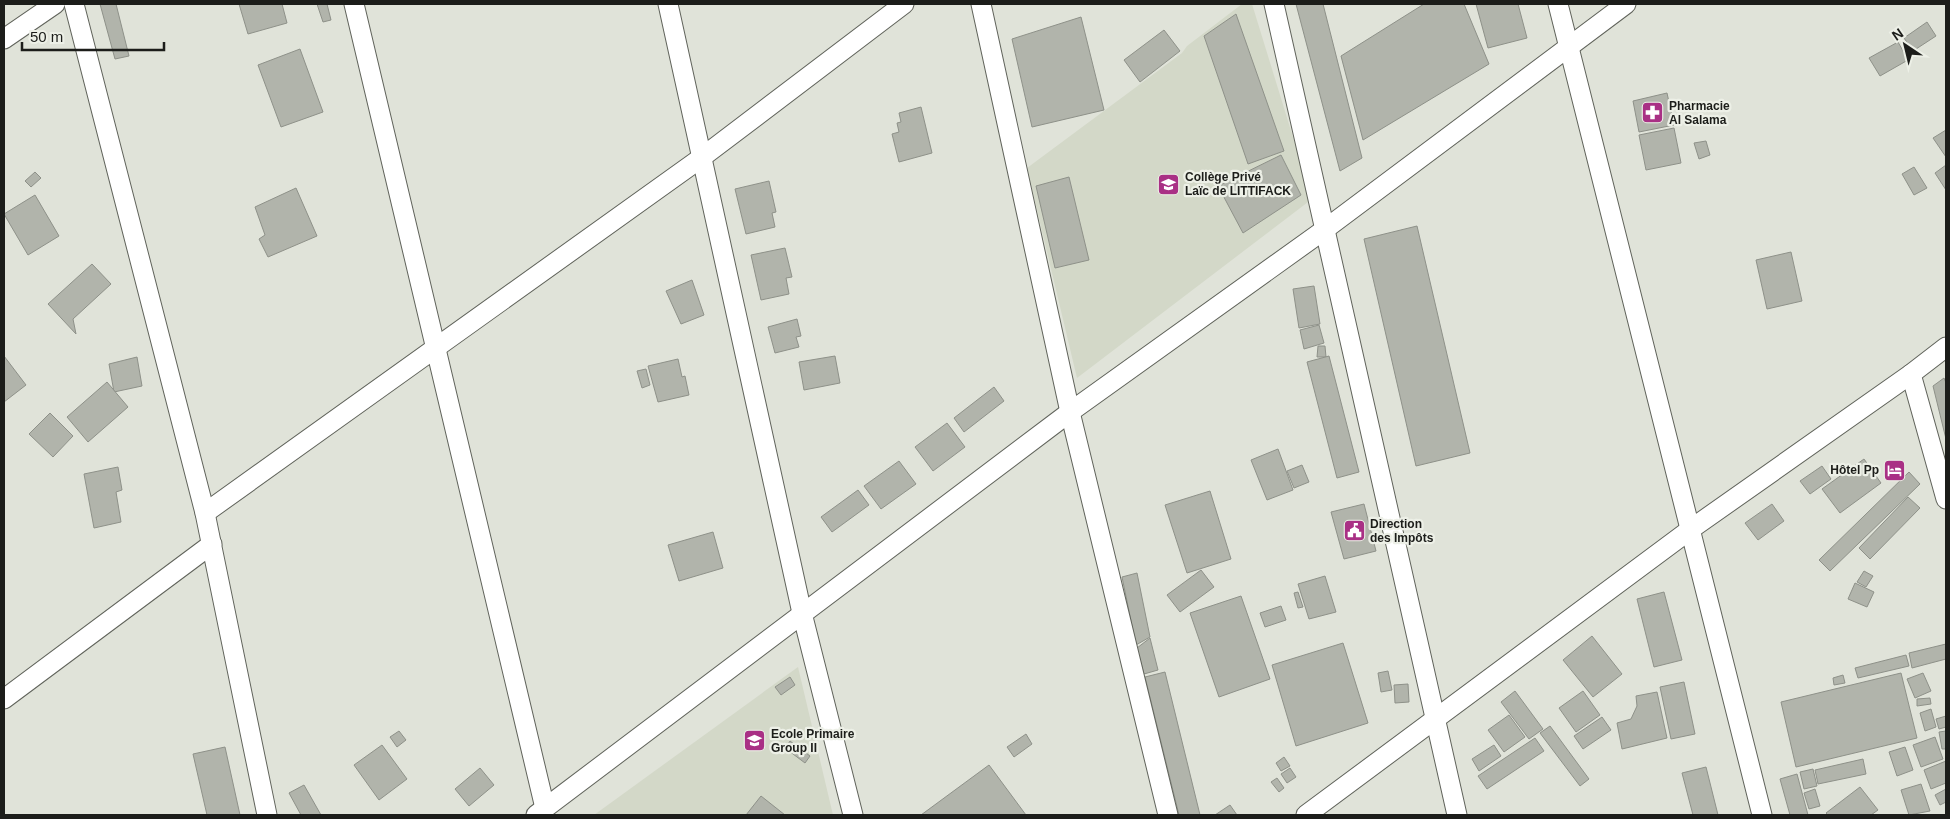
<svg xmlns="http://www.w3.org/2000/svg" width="1950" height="819" viewBox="0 0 1950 819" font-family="Helvetica,sans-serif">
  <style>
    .built { fill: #d3d8c8 }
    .building { fill: #b1b4ab; stroke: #8e9189 }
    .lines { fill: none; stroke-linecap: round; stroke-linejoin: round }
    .minor-casing { stroke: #60635b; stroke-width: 21 }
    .minor { stroke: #fff; stroke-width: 19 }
    .labels { text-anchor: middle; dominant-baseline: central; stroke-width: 4.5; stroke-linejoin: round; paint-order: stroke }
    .poi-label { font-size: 12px; font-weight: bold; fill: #1c1d1a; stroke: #edf0e7; text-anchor: start }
  </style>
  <rect width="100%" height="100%" fill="#e0e3d9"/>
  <!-- built -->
  <g class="built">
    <polygon points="1242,4 1252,4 1312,199 1077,378 1027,168 1182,53 1187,46"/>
    <polygon points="798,667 833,815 594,815"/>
  </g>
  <!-- building -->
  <g class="building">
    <polygon points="100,4 116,4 129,56 115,59"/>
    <polygon points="239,4 282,4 287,23 248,34"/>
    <polygon points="317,4 327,4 331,20 323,22"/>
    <polygon points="1296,4 1323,4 1362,158 1340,171"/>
    <polygon points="1424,4 1464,4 1489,64 1363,140 1341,56"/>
    <polygon points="1476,4 1518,4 1527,38 1488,48"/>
    <polygon points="1236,14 1284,151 1248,164 1204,36"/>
    <polygon points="1081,17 1104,110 1032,127 1012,39"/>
    <polygon points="1927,22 1936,36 1913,51 1904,38"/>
    <polygon points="1164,30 1180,51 1140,82 1124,60"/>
    <polygon points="1898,42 1908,60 1880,76 1869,58"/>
    <polygon points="300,49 323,112 281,127 258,65"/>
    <polygon points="1667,93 1674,125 1639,132 1633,101"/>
    <polygon points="921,107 932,153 899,162 892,134 899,132 897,123 901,122 899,113"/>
    <polygon points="1674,128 1681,163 1646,170 1639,135"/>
    <polygon points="1946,130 1946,157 1933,138"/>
    <polygon points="1706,141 1710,155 1699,159 1694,143"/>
    <polygon points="1281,155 1301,195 1243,233 1218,186"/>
    <polygon points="1946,165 1946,190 1935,173"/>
    <polygon points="1914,167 1927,188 1914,195 1902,174"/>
    <polygon points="35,172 41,178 31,187 25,181"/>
    <polygon points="1069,177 1089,260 1055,268 1036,186"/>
    <polygon points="769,181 776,212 772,213 775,227 746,234 735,189"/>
    <polygon points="296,188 317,236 268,257 259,239 265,235 255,207"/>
    <polygon points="35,195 59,236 28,255 4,214"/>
    <polygon points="1417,226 1470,453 1416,466 1364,239"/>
    <polygon points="785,248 792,277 786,278 789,294 761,300 751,255"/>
    <polygon points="1791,252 1802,301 1767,309 1756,260"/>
    <polygon points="92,264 111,284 73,319 76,334 48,304"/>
    <polygon points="692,280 704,315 681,324 666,291"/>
    <polygon points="1314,286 1320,324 1299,328 1293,289"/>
    <polygon points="797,319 801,336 796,337 799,347 775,353 768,327"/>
    <polygon points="1319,325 1324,343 1304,349 1300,330"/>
    <polygon points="1318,346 1325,346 1326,357 1317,357"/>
    <polygon points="4,356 26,385 4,402"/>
    <polygon points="835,356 840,383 804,390 799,362"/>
    <polygon points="1329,356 1359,472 1337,478 1307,362"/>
    <polygon points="137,357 142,386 114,392 109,364"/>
    <polygon points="678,359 682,377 685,376 689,395 658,402 648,366"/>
    <polygon points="646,369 650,385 642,388 637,371"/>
    <polygon points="1944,378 1946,383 1946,439 1933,386"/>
    <polygon points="107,382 128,407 88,442 67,417"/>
    <polygon points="994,387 1004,401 964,432 954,418"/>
    <polygon points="50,413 73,436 53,457 29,434"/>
    <polygon points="947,423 965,447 933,471 915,447"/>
    <polygon points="1278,449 1293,490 1267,500 1251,460"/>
    <polygon points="1864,459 1881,483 1840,513 1822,489"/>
    <polygon points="899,461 916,484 881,509 864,486"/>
    <polygon points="1302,465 1309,482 1294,488 1287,471"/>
    <polygon points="1822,466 1831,479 1810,494 1800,481"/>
    <polygon points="118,467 122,490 116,492 121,522 94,528 84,474"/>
    <polygon points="1909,472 1920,484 1830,571 1819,560"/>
    <polygon points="858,490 869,505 832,532 821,517"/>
    <polygon points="1210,491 1231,559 1187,573 1165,505"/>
    <polygon points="1908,497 1920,508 1870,559 1859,548"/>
    <polygon points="1364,504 1376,551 1344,559 1331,512"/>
    <polygon points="1772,504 1784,521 1758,540 1745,523"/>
    <polygon points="713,532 723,568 679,581 668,545"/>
    <polygon points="1201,570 1214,587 1180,612 1167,595"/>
    <polygon points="1864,571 1873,576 1866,587 1857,582"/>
    <polygon points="1137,573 1150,637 1136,645 1122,577"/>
    <polygon points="1325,576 1336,612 1309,619 1298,584"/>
    <polygon points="1855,583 1874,592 1867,607 1848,599"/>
    <polygon points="1298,592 1303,607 1298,608 1294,593"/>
    <polygon points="1664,592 1682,660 1654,667 1637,599"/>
    <polygon points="1241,596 1270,679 1219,697 1190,613"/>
    <polygon points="1281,606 1286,620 1265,627 1260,613"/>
    <polygon points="1592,636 1622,674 1593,697 1563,660"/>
    <polygon points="1150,638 1158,670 1144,674 1137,648"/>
    <polygon points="1343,643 1368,723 1296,746 1272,665"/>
    <polygon points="1946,644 1946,659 1912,668 1909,653"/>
    <polygon points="1906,655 1909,666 1858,678 1855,668"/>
    <polygon points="1388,671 1392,690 1381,692 1378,673"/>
    <polygon points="1165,672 1200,815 1179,815 1145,677"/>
    <polygon points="1901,673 1917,738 1796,767 1781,702"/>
    <polygon points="1923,673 1931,691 1915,698 1907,679"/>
    <polygon points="1843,675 1845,683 1834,685 1833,678"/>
    <polygon points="790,677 795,685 781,695 775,687"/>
    <polygon points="1684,682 1695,734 1671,739 1660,687"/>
    <polygon points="1408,684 1409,702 1395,703 1394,685"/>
    <polygon points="1515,691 1543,729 1529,739 1501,702"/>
    <polygon points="1583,691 1600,715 1576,732 1559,708"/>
    <polygon points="1657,692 1667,738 1622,749 1617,723 1631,719 1637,706 1636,696"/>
    <polygon points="1930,698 1931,704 1917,706 1917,699"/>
    <polygon points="1931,709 1936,727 1925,731 1920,713"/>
    <polygon points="1509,715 1525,737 1504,752 1488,730"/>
    <polygon points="1946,716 1946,727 1939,729 1936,719"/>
    <polygon points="1602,717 1611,730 1583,749 1574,736"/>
    <polygon points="1550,726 1589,779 1580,786 1540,733"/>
    <polygon points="399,731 406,740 397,747 390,737"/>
    <polygon points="1946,731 1946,749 1942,749 1939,732"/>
    <polygon points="1026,734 1032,744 1014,757 1007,747"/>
    <polygon points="1935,737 1943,759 1921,767 1913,745"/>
    <polygon points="1535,738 1544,751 1487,789 1478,776"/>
    <polygon points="790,741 810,756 805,763 785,748"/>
    <polygon points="382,745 407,779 379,800 354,765"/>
    <polygon points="1494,745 1501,756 1479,771 1472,759"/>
    <polygon points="225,747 240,815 207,815 193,754"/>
    <polygon points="1905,747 1913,770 1897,776 1889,752"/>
    <polygon points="1284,757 1290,766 1281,771 1276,763"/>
    <polygon points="1863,759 1866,774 1818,784 1815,770"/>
    <polygon points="1946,761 1946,783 1931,789 1924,770"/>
    <polygon points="989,765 1026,815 921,815"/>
    <polygon points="1706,767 1718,815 1693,815 1682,773"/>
    <polygon points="480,768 494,785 469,806 455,789"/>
    <polygon points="1290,768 1296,777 1287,783 1281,774"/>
    <polygon points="1813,769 1817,786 1804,789 1800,772"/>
    <polygon points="1797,774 1808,815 1790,815 1780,779"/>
    <polygon points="1277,778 1284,788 1279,792 1271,782"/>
    <polygon points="1921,784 1930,811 1909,815 1901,790"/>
    <polygon points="304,785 321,815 301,815 289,793"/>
    <polygon points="1860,787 1878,810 1871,815 1828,815 1826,813"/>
    <polygon points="1815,789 1820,806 1809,809 1804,793"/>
    <polygon points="1946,789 1946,802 1940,805 1935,795"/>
    <polygon points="761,796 785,815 746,815"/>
    <polygon points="1230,805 1237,815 1215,815"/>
  </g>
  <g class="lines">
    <defs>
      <g id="minor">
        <polyline points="74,4 205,513 267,815"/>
        <polyline points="354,4 545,808"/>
        <polyline points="668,4 802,613 853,815"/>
        <polyline points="981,4 1070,412 1168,815"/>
        <polyline points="1274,4 1457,815"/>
        <polyline points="1558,4 1762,815"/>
        <polyline points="4,39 55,4"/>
        <polyline points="1911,374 1946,499"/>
        <polyline points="205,513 701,158 904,4"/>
        <polyline points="4,699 212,544"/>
        <polyline points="536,815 1070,412 1324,230 1626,4"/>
        <polyline points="1306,815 1691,529 1911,374 1946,347"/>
      </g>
    </defs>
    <!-- minor casing -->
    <use href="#minor" class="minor-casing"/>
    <!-- minor -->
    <use href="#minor" class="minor"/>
  </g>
  <!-- icons -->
  <defs>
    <symbol id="pharmacy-square" viewBox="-11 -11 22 22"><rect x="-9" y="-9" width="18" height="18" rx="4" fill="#a93085" stroke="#edf0e7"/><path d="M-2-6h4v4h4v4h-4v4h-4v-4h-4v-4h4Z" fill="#fff"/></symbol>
    <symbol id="school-square" viewBox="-11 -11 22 22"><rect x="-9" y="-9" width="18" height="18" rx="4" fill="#a93085" stroke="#edf0e7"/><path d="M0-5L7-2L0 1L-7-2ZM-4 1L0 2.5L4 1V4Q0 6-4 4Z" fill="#fff"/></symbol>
    <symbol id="hotel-square" viewBox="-11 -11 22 22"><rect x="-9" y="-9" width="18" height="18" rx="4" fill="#a93085" stroke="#edf0e7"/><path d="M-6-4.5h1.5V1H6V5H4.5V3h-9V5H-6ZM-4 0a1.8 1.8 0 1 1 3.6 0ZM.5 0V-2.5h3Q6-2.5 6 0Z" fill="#fff"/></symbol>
    <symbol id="civic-square" viewBox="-11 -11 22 22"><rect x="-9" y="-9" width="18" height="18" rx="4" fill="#a93085" stroke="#edf0e7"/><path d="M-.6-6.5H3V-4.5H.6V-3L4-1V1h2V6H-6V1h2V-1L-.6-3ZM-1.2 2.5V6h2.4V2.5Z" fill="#fff"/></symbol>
  </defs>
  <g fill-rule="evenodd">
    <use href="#pharmacy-square" x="1640" y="100" width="25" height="25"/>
    <use href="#school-square" x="1156" y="172" width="25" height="25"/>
    <use href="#hotel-square" x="1882" y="458" width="25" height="25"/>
    <use href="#civic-square" x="1342" y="518" width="25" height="25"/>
    <use href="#school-square" x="742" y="728" width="25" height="25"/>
  </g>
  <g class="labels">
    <!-- poi labels -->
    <g class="poi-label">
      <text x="1669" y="106">Pharmacie<tspan x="1669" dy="14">Al Salama</tspan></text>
      <text x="1185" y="177">Collège Privé<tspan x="1185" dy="14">Laïc de LITTIFACK</tspan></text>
      <text x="1879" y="470" text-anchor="end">Hôtel Pp</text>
      <text x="1370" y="524">Direction<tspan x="1370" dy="14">des Impôts</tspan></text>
      <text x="771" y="734">Ecole Primaire<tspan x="771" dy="14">Group II</tspan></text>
    </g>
  </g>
  <!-- border -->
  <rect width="1950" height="819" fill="none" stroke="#1c1d1a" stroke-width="10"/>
  <!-- north arrow -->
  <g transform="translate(1905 45) rotate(325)" stroke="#edf0e7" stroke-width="4" paint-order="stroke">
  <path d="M0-4L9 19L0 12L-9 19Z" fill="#1c1d1a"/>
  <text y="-8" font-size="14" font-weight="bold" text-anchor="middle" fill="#1c1d1a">N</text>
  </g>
  <!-- scale -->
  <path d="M22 42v8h142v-8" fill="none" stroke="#1c1d1a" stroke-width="2.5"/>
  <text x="30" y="42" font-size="15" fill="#1c1d1a" stroke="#edf0e7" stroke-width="4" paint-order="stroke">50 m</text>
</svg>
